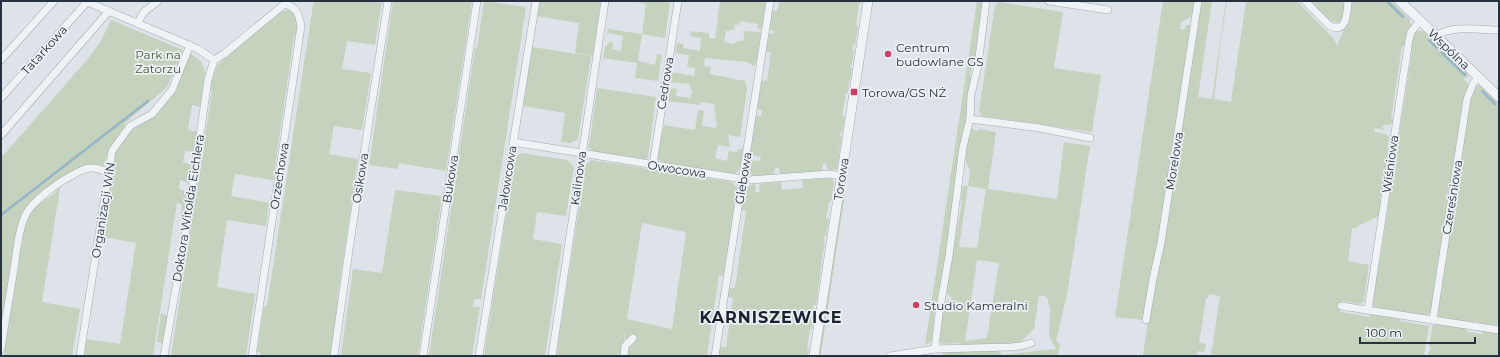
<svg xmlns="http://www.w3.org/2000/svg" width="1500" height="357" viewBox="0 0 1500 357" font-family="Montserrat,sans-serif">
  <style>
    .green { fill: #c5d2be; fill-rule: evenodd }
    .lines { fill: none; stroke-linecap: round; stroke-linejoin: round }
    .stream { stroke: #97b5c9; stroke-width: 2.5 }
    .minor-casing { stroke: #a2aab2; stroke-width: 8 }
    .tertiary-casing { stroke: #a2aab2; stroke-width: 10 }
    .minor { stroke: #f0f3f6; stroke-width: 7 }
    .tertiary { stroke: #f0f3f6; stroke-width: 9 }
    .poi-dot { fill: #d23d65; stroke: #edf1f5; stroke-width: 1.5 }
    .labels { text-anchor: middle; dominant-baseline: central; stroke-width: 3.5; stroke-linejoin: round; paint-order: stroke }
    .poi-label { font-size: 12px; fill: #26323f; stroke: #edf1f5; text-anchor: start }
    .street-label { font-size: 12px; fill: #26323f; stroke: #edf1f5 }
    .park-label { font-size: 12px; fill: #3f5b33; stroke: #edf1f5 }
    .district-label { font-size: 16px; font-weight: bold; letter-spacing: 1px; fill: #19232f; stroke: #edf1f5 }
  </style>
  <rect width="100%" height="100%" fill="#dde3e8"/>
  <!-- green -->
  <g class="green">
    <polygon points="315,1 382,1 375,45 347,41 342,69 371,73 362,130 334,126 329,154 358,159 337,301 339,302 332,356 260,356 260,352 257,352 264,306 267,306 313,5"/>
    <polygon points="393,1 472,1 446,171 399,163 398,169 369,165"/>
    <polygon points="484,1 526,7 481,299 474,299 473,307 480,307 472,356 429,356 475,48 477,48"/>
    <polygon points="539,1 601,1 593,56 575,53 579,23 537,16"/>
    <polygon points="633,1 670,1 665,38 642,34 638,61 655,65 657,54 662,55 658,81 635,78 637,63 603,58 605,47 610,42 613,42 612,49 619,51 621,50 623,36 607,33 608,29 642,34 646,4"/>
    <path d="M720 1H766L762 29 757 28 758 24 740 21 739 25 735 24 734 30 731 29 730 31H726L724 42 733 44 738 41H743L745 31 761 32 757 60 754 66 747 62 705 58 704 66 711 67 710 74 745 81 747 88 740 137 728 135 730 147 718 145 715 158 727 161 729 151 737 152 738 149H743C742 158 743 172 732 174L662 163 656 156 658 140 661 139 664 125 695 130 698 110 704 111 702 126 716 128 717 121H715L716 113 714 112 715 104 701 102 700 105 668 101 669 88 677 89 676 96 691 98 692 90 690 89V84L670 82 672 72 694 76 695 68 687 67 689 55 675 53 677 43 684 44 683 48 700 51 701 38 690 36 691 31 709 33V38L715 39Z"/>
    <polygon points="775,1 862,1 861,3 859,4 856,26 858,27 855,45 853,45 852,50 854,50 852,65 850,65 850,67 852,69 850,81 847,81 849,82 848,94 846,93 842,116 845,117 842,133 840,133 839,136 842,137 840,148 837,148 840,149 837,169 828,171 826,163 823,164 822,172 780,175 779,167 775,168 774,176 753,176 748,170 749,160 760,161 761,157 750,155 756,116 761,116 762,110 757,109 761,80 767,81 771,52 766,52 769,34 774,33 774,31 769,29 772,11 777,11 779,2"/>
    <polygon points="977,1 984,1 975,58 970,73 971,79 966,107 966,124 946,261 935,309 932,341 925,345"/>
    <polygon points="1163,1 1196,1 1193,16 1181,22 1180,29 1185,29 1186,25 1190,25 1191,32 1154,267 1150,274 1143,318 1142,320 1115,317"/>
    <path d="M1200 1H1212L1198 97 1212 99 1226 1H1227L1221 41 1214 99 1231 102 1246 1H1297L1333 38 1337 46 1348 20 1350 1H1392L1409 18 1411 25 1405 46H1402L1391 119 1394 120 1393 123 1389 125H1383L1382 128 1385 130 1375 128 1374 132 1386 134 1389 137 1387 150 1389 151 1383 191 1380 198 1382 200C1381 204 1381 212 1378 216 1374 220 1361 223 1356 228H1352L1348 261 1369 265 1364 301 1360 304 1342 301 1340 312 1370 317V314L1400 318V321L1429 326 1424 356H1211L1220 296 1209 294 1208 298H1206L1199 343 1206 344 1204 352 1198 351 1197 356H1143C1146 329 1152 303 1155 277Z"/>
    <polygon points="1308,1 1346,1 1343,18 1339,23 1331,21"/>
    <polygon points="999,2 1063,12 1054,68 1101,75 1092,132 982,116 979,111 995,5"/>
    <path d="M287 10 295 13C299 21 300 30 294 37L273 180 235 174 231 196 269 203 266 226 227 220 217 287 255 294 246 356H171L212 91 209 90 214 74 218 65 231 53 279 13Z"/>
    <polygon points="111,20 183,50 167,87 124,124 128,126 109,150 103,167 86,165 62,177 27,207 17,229 1,327 1,158 87,60 101,41"/>
    <path d="M1416 31H1423L1428 35 1467 71 1468 77 1463 79 1469 85 1462 115H1461L1434 287 1435 289C1434 297 1435 312 1426 316L1376 309 1372 303 1378 266H1379L1412 51H1410L1412 37Z"/>
    <polygon points="532,47 591,56 578,139 570,143 561,142 565,113 523,106"/>
    <path d="M191 54 201 61 205 72 200 107 192 105 188 130 197 132 195 152 185 151 183 162 191 165 189 183 180 180 179 189 188 192 184 221 180 220 182 205 177 202 153 356H84L86 339 120 344 136 243 103 237 115 158 113 157C123 128 156 119 172 92 180 80 181 65 191 54Z"/>
    <polygon points="1479,85 1482,86 1499,102 1499,109 1497,111 1499,113 1499,325 1495,324 1493,326 1479,324 1479,322 1474,321 1474,324 1439,318 1437,314 1470,96 1475,87"/>
    <polygon points="597,88 656,97 648,158 644,159 593,152 588,146 590,140"/>
    <path d="M971 128 977 131 980 129 996 132 988 189 1057 199 1064 142 1090 146 1068 289 1056 341 1060 344 1058 356H943V352L994 350 1001 353V355L1056 349 1050 338 1049 334 1050 310 1047 297 1039 295 1034 329C1030 332 1021 343 1017 344L964 345 958 343 943 344 939 341 944 305 948 300H951L952 297 948 295 946 291 961 207 962 188 964 186H968L970 169C961 159 968 140 971 128ZM968 186 986 189 977 248 959 247ZM977 260 999 263 987 338 965 341Z"/>
    <polygon points="521,153 567,160 574,167 566,216 537,212 533,239 562,244 545,356 484,356 515,158"/>
    <path d="M592 160 732 182 737 188 724 276 719 275 707 356H624L626 330 621 356H556L586 164ZM642 223 686 232 672 329 627 319Z"/>
    <path d="M828 178 832 179 834 182 831 202H829L826 219H829L826 236H824L823 241 825 242 822 260 820 261 822 262 816 305H813V308L815 309 812 329H810L807 349H809L808 356H719L720 347H726L733 298 728 297 729 288H735L746 211 741 210C743 199 742 186 755 184L756 190 754 192H760V191L759 190 760 184 781 182 782 190 803 188 802 180Z"/>
    <path d="M60 188 42 302 80 309 72 356H4L5 352 3 351 6 330 9 329 10 324 8 323 11 301 13 300 14 295H12L15 274 18 272 19 267 17 266 19 247 22 246 23 242 21 240C24 218 32 207 51 196 55 194 56 190 60 188Z"/>
    <polygon points="395,190 442,196 418,356 341,356 353,269 382,273"/>
    <polygon points="842,193 845,193 821,354 820,356 818,356"/>
    <polygon points="161,313 169,317 164,344 157,342"/>
    <polygon points="1433,323 1467,328 1467,332 1482,334 1483,331 1499,333 1499,356 1427,356 1431,348 1429,346"/>
  </g>
  <g class="lines">
    <!-- stream -->
    <g class="stream">
      <polyline points="1387,1 1403,17"/>
      <polyline points="1429,40 1465,75"/>
      <polyline points="1482,91 1495,104"/>
      <polyline points="1,215 148,101"/>
    </g>
    <defs>
      <g id="minor">
        <polyline points="85,1 198,49 214,60"/>
        <polyline points="1049,1 1108,10"/>
        <path d="M1305 1 1330 26C1347 34 1347 13 1348 1"/>
        <polyline points="138,22 144,12 158,1"/>
        <path d="M1436 37C1449 24 1482 30 1499 30"/>
        <polyline points="1,60 54,1"/>
        <polyline points="214,60 224,54 287,2"/>
        <polyline points="1,98 87,2"/>
        <polyline points="970,119 1040,128 1090,138"/>
        <polyline points="1,135 109,11"/>
        <polyline points="513,142 749,180 829,174 841,176"/>
        <polyline points="653,165 678,1"/>
        <polyline points="1341,306 1499,330"/>
        <polyline points="1368,310 1409,40 1411,32 1420,21"/>
        <polyline points="1146,320 1153,279 1161,243 1198,1"/>
        <polyline points="1433,320 1467,99 1473,84 1478,77"/>
        <path d="M1 349C5 322 10 295 14 268 17 250 18 231 26 214 33 201 56 184 69 177 84 168 92 164 108 173"/>
        <polyline points="935,349 939,313 949,256 963,147 970,119 971,95 978,65 986,1"/>
        <polyline points="80,356 112,151 130,126 152,114 172,90 190,45"/>
        <polyline points="164,356 186,230 208,80 214,60"/>
        <path d="M252 356 301 26C299 15 297 7 285 4"/>
        <polyline points="334,356 351,236 388,1"/>
        <polyline points="423,356 477,1"/>
        <polyline points="479,356 536,1"/>
        <polyline points="552,356 605,1"/>
        <polyline points="624,356 625,346 633,338"/>
        <polyline points="715,356 770,1"/>
        <polyline points="890,356 935,349 1010,347 1021,346 1031,343"/>
      </g>
      <g id="tertiary">
        <polyline points="1400,1 1499,97"/>
        <polyline points="814,356 868,1"/>
      </g>
    </defs>
    <!-- minor casing -->
    <use href="#minor" class="minor-casing"/>
    <!-- tertiary casing -->
    <use href="#tertiary" class="tertiary-casing"/>
    <!-- minor -->
    <use href="#minor" class="minor"/>
    <!-- tertiary -->
    <use href="#tertiary" class="tertiary"/>
  </g>
  <!-- markers -->
  <g class="poi-dot">
    <circle cx="888" cy="54" r="4"/>
    <rect x="850" y="88" width="8" height="8" rx="2"/>
    <circle cx="916" cy="305" r="4"/>
  </g>
  <g class="labels">
    <!-- poi labels -->
    <g class="poi-label">
      <text x="896" y="47">Centrum<tspan x="896" dy="14">budowlane GS</tspan></text>
      <text x="862" y="92">Torowa/GS NŻ</text>
      <text x="924" y="305">Studio Kameralni</text>
    </g>
    <!-- street labels -->
    <g class="street-label">
      <text transform="translate(1449 49) rotate(44)">Wspólna</text>
      <text transform="translate(44 50) rotate(-48)">Tatarkowa</text>
      <text transform="translate(665 83) rotate(-81)">Cedrowa</text>
      <text transform="translate(1174 161) rotate(-81)">Morelowa</text>
      <text transform="translate(1390 164) rotate(-82)">Wiśniowa</text>
      <text transform="translate(677 169) rotate(9)">Owocowa</text>
      <text transform="translate(279 176) rotate(-81)">Orzechowa</text>
      <text transform="translate(360 178) rotate(-81)">Osikowa</text>
      <text transform="translate(507 178) rotate(-81)">Jałowcowa</text>
      <text transform="translate(578 178) rotate(-82)">Kalinowa</text>
      <text transform="translate(743 178) rotate(-81)">Glebowa</text>
      <text transform="translate(450 179) rotate(-81)">Bukowa</text>
      <text transform="translate(841 179) rotate(-81)">Torowa</text>
      <text transform="translate(1452 197) rotate(-81)">Czereśniowa</text>
      <text transform="translate(188 208) rotate(-81)">Doktora Witolda Eichlera</text>
      <text transform="translate(103 210) rotate(-81)">Organizacji WiN</text>
    </g>
    <!-- park labels -->
    <g class="park-label">
      <text x="158" y="54">Park na<tspan x="158" dy="14">Zatorzu</tspan></text>
    </g>
    <!-- district labels -->
    <g class="district-label">
      <text x="771" y="317">KARNISZEWICE</text>
    </g>
  </g>
  <!-- border -->
  <rect width="1500" height="357" fill="none" stroke="#26323f" stroke-width="4"/>
  <!-- scale -->
  <path d="M1360 337v6h115v-6" fill="none" stroke="#26323f" stroke-width="2"/>
  <text x="1366" y="337" font-size="12" fill="#26323f" stroke="#edf1f5" stroke-width="3" paint-order="stroke">100 m</text>
</svg>
